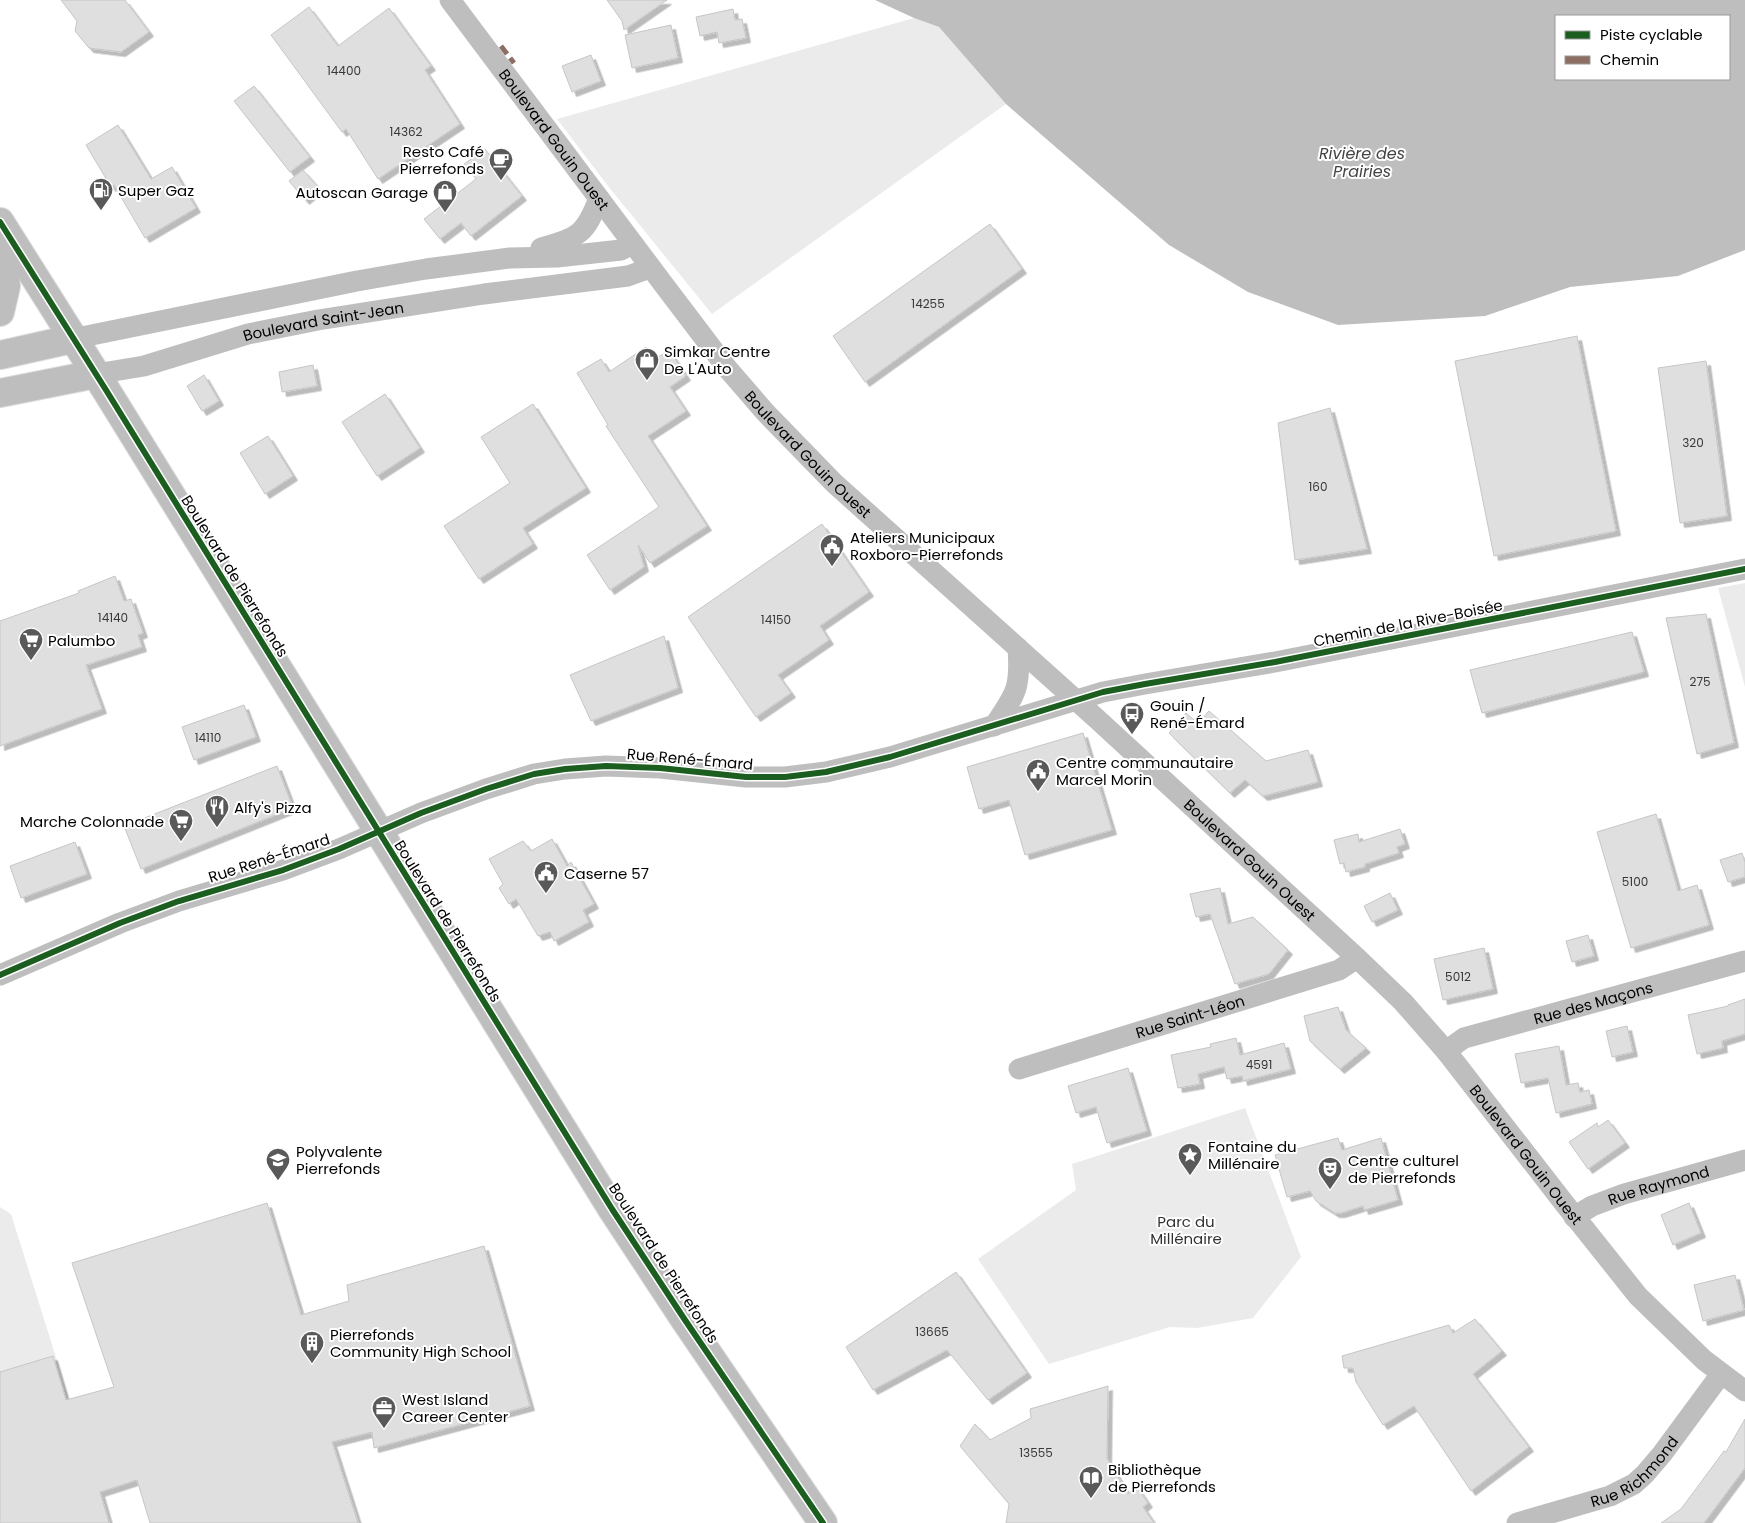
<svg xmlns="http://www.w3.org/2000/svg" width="1745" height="1523" viewBox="0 0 1745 1523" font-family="Poppins,sans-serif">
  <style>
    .green { fill: #ebebeb }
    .water { fill: #bebebe; fill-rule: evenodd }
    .building { fill: #dfdfdf; stroke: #c6c6c6; filter: url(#shadow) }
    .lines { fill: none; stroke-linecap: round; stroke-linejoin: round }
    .major-casing { stroke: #dbdbdb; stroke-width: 30 }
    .minor { stroke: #bebebe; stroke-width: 21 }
    .major { stroke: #bebebe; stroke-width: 28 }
    .quiet { stroke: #8d6e63; stroke-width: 5; stroke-dasharray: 10 5; stroke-linecap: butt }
    .cycleway-casing { stroke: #fff; stroke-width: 9 }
    .cycleway { stroke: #1b5e20; stroke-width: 6 }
    .labels { text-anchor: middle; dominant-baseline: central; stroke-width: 4; stroke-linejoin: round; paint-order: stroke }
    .number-label { font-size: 12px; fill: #383838 }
    .street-label { font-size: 15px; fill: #000; stroke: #fff }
    .poi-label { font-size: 15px; fill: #000; stroke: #fff; text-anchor: start }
    .park-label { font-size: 15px; fill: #323232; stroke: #fff }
    .water-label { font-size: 16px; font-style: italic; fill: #434343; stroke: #fff }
  </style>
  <defs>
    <filter id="shadow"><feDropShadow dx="4.5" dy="4.5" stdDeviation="0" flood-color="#0004"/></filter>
  </defs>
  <rect width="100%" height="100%" fill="#fff"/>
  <!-- green -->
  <g class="green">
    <polygon points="914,18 939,27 1006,104 712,314 608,186 557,119"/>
    <polygon points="1745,583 1745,687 1718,588"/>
    <polygon points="1245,1108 1301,1257 1253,1318 1197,1328 1170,1327 1049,1364 978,1259 1076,1190 1072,1164"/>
    <polygon points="0,1207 11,1214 108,1523 0,1523"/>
  </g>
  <!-- water -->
  <path class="water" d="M875 0H1745V250L1678 276 1570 287 1485 316 1338 325 1248 292 1169 245 1006 104 939 27 914 18ZM1556 16H1729V79H1556Z"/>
  <!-- building -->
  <g class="building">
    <polygon points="61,0 125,0 149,32 121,52 89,48 75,31 77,21"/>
    <polygon points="607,0 667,0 624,30 622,21"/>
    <polygon points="309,7 338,46 389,8 431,66 425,70 460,124 378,179 346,129 342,132 271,35"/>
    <polygon points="733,9 735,20 742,19 746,38 719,43 717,32 700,36 696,17"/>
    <polygon points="671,25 678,58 632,68 625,35"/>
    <polygon points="591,55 601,81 572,92 562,66"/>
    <polygon points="254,86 310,157 290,172 234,101"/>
    <polygon points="118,125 151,179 172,167 196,208 145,238 114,185 111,187 86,145"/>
    <polygon points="485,149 522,196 471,236 461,223 440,239 424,219 476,179 464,164"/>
    <polygon points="303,170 319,188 305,200 289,181"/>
    <polygon points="990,224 1022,269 865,382 833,336"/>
    <polygon points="1577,336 1616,531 1494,556 1455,361"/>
    <polygon points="646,347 654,360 669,350 686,376 670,387 686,411 648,436 707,526 650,563 638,545 644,567 610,590 587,555 659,507 606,426 608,425 577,373 601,359 609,372"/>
    <polygon points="1706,361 1727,516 1680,523 1658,368"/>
    <polygon points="313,365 317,386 282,392 279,372"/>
    <polygon points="204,375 219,401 202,411 187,386"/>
    <polygon points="385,394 420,448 377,476 342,422"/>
    <polygon points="533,404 586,488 523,528 533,544 479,579 444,526 510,483 481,437"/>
    <polygon points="1330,408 1367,549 1295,560 1278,423"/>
    <polygon points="268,436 293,476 265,494 240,453"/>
    <polygon points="822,524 869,592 820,626 829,640 778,675 791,693 756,717 688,617"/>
    <polygon points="115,576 124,601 131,599 143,633 138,635 142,647 86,665 102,709 0,746 0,621 79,593 78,591"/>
    <polygon points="1706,614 1734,743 1697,754 1666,618"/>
    <polygon points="1632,632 1644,672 1482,713 1470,670"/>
    <polygon points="664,636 678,688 591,721 570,675"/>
    <polygon points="244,705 256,737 194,760 182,727"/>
    <polygon points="1209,711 1266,761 1308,750 1318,782 1263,796 1245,780 1230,793 1169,733 1186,713 1198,723"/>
    <polygon points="1083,733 1112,830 1025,855 1009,800 979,809 967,767"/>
    <polygon points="277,766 293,808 141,869 124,826"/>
    <polygon points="1656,814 1678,891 1697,885 1709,925 1631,948 1597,832"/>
    <polygon points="1400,829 1405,844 1397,847 1399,853 1365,864 1365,867 1346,872 1344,863 1340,864 1334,840 1358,834 1359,842"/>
    <polygon points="552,839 567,866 571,862 594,904 583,910 589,922 554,941 550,932 538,936 516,899 509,904 499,888 503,884 489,859 523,841 531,851"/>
    <polygon points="75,842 87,874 21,898 10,866"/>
    <polygon points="1742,853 1745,862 1745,877 1728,882 1720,860"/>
    <polygon points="1220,888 1228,924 1253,917 1288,950 1269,974 1235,984 1210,914 1196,917 1190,894"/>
    <polygon points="1390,893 1398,910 1372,922 1364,906"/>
    <polygon points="1588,935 1594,956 1572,962 1566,941"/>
    <polygon points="1484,948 1493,989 1443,1000 1434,959"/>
    <polygon points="1745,999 1745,1034 1722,1041 1723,1048 1697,1054 1688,1015 1728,1006 1728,1005"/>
    <polygon points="1338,1007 1346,1030 1366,1048 1340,1069 1310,1041 1304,1016"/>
    <polygon points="1627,1026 1633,1052 1612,1057 1606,1031"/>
    <polygon points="1236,1038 1240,1055 1284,1043 1291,1069 1243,1081 1242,1076 1227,1079 1224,1067 1198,1074 1200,1084 1178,1088 1171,1055 1211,1047 1210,1044"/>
    <polygon points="1559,1046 1566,1085 1578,1083 1580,1092 1589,1090 1592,1104 1556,1113 1548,1078 1521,1083 1515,1054"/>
    <polygon points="1128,1068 1147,1131 1107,1143 1096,1107 1076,1113 1068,1086"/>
    <polygon points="1608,1120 1625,1143 1588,1169 1569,1142 1597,1123 1598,1127"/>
    <polygon points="1338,1138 1342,1150 1381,1138 1398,1200 1364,1210 1363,1206 1341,1213 1335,1213 1316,1201 1310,1191 1287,1197 1275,1155"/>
    <polygon points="267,1203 301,1315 349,1301 347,1285 484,1246 530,1406 374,1448 372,1432 332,1442 358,1523 150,1523 137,1480 100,1492 109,1523 0,1523 0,1372 53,1356 66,1400 114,1387 72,1263"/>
    <polygon points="1689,1203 1701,1233 1673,1245 1661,1215"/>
    <polygon points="956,1272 1027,1373 988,1400 947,1350 873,1390 846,1347"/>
    <polygon points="1735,1275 1744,1310 1703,1321 1694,1285"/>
    <polygon points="1475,1319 1502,1351 1473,1374 1529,1447 1471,1491 1414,1406 1383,1425 1356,1382 1353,1368 1344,1368 1342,1356 1449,1325 1453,1333"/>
    <polygon points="1108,1386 1107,1458 1128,1494 1137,1487 1148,1503 1143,1507 1154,1523 1006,1523 1009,1504 960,1446 975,1424 990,1440 1031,1418 1030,1409"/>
    <polygon points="1745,1419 1745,1468 1704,1523 1661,1523 1681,1509 1724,1451 1726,1452"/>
  </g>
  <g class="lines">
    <defs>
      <g id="major">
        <polyline points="0,222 106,390 612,1209 685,1320 823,1523"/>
        <polyline points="0,239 6,286 0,312"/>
        <polyline points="0,355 72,339"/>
        <polyline points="0,393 96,374"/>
      </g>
    </defs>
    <!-- major casing -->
    <use href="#major" class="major-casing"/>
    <!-- minor -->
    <g class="minor">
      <path id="s1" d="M450 0 664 285 727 368 765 412 834 483 1097 719 1357 958 1403 1002 1446 1051 1564 1203 1638 1296 1704 1360 1745 1391"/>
      <path d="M541 248C578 237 585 236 599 198"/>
      <polyline points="72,339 357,281 426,269 510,258 557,257 612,251 621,250 632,244"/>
      <path id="s2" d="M96 374 144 366 248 334 318 320 484 294 628 276 650 268"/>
      <path d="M994 726C1016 694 1021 688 1018 648"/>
      <polyline points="0,975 120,923 179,901 283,870 339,849 421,813 486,789 534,774 565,769 606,766 660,768 746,777 785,777 826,772 890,757 1103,692 1145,684 1275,662 1745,569"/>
      <path id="s3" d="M1446 1051 1464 1038 1745 961"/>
      <path id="s4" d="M1019 1069 1339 970 1357 958"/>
      <path id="s5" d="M1574 1217 1592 1206 1624 1194 1745 1160"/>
      <path id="s6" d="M1517 1523 1610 1496 1634 1484 1645 1474 1662 1454 1721 1374"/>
    </g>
    <!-- major -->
    <use href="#major" class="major"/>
    <!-- quiet -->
    <polyline class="quiet" points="501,46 514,63"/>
    <defs>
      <g id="cycleway">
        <polyline points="0,222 106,390 612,1209 685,1320 823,1523"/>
        <polyline points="0,975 120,923 179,901 283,870 339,849 421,813 486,789 534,774 565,769 606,766 660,768 746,777 785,777 826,772 890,757 1103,692 1145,684 1275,662 1745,569"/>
      </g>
    </defs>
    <!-- cycleway casing -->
    <use href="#cycleway" class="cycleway-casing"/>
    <!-- cycleway -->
    <use href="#cycleway" class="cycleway"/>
  </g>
  <!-- icons -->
  <defs>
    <symbol id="cafe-pin" viewBox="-11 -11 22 30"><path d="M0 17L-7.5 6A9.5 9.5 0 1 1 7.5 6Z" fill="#595959" stroke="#fff"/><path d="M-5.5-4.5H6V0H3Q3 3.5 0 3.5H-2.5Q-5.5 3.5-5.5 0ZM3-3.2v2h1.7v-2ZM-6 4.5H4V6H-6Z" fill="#fff"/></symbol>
    <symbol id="fuel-pin" viewBox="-11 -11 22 30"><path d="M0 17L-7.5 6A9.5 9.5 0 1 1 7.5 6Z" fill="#595959" stroke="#fff"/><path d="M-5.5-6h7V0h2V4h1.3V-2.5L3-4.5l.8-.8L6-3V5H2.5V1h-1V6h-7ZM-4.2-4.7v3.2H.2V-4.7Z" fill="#fff"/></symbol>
    <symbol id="shop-pin" viewBox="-11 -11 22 30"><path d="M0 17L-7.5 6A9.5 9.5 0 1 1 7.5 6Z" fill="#595959" stroke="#fff"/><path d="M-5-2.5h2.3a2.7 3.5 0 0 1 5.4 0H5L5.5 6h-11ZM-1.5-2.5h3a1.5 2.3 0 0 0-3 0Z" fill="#fff"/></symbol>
    <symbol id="civic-pin" viewBox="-11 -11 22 30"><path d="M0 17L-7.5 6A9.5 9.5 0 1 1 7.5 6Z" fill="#595959" stroke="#fff"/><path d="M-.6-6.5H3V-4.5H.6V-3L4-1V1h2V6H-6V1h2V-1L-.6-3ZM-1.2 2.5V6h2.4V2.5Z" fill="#fff"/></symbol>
    <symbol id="supermarket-pin" viewBox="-11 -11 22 30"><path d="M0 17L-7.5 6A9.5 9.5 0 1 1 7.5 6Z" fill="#595959" stroke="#fff"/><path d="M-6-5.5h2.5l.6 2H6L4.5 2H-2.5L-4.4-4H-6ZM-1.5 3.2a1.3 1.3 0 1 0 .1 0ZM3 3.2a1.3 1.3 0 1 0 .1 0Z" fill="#fff"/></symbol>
    <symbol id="bus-pin" viewBox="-11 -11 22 30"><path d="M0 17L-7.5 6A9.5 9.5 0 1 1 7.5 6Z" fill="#595959" stroke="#fff"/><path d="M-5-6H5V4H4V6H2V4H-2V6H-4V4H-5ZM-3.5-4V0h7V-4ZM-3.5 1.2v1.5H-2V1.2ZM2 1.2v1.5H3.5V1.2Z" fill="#fff"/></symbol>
    <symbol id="restaurant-pin" viewBox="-11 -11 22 30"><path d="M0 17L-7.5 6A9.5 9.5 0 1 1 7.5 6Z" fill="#595959" stroke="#fff"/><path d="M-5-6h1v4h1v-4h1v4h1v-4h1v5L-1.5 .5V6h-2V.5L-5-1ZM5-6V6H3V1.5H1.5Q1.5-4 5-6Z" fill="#fff"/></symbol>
    <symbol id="sight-pin" viewBox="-11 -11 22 30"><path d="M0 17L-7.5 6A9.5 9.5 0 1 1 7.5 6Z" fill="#595959" stroke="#fff"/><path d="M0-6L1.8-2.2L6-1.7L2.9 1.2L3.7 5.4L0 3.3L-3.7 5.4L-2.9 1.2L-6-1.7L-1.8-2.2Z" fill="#fff"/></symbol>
    <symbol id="school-pin" viewBox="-11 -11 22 30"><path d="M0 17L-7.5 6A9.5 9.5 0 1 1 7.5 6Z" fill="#595959" stroke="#fff"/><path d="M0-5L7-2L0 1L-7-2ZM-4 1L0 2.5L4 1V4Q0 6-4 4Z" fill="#fff"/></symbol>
    <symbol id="theatre-pin" viewBox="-11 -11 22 30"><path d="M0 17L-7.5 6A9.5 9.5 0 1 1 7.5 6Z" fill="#595959" stroke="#fff"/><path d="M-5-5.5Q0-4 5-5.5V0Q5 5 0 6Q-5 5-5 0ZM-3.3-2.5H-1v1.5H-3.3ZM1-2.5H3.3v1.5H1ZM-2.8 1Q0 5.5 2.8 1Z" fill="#fff"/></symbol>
    <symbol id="building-pin" viewBox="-11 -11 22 30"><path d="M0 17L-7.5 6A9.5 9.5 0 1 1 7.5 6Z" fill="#595959" stroke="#fff"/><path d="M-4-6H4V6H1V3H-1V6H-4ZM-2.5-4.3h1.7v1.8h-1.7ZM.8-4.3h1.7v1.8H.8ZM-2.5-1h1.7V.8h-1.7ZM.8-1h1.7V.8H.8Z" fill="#fff"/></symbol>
    <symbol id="office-pin" viewBox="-11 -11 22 30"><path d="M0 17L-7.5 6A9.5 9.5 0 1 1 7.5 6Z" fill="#595959" stroke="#fff"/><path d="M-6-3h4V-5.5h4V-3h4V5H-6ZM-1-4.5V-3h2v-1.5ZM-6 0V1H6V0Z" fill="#fff"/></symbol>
    <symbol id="library-pin" viewBox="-11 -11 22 30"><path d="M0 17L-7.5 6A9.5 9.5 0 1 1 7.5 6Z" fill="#595959" stroke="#fff"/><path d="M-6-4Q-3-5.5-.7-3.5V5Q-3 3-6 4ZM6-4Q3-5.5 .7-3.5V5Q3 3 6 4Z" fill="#fff"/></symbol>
  </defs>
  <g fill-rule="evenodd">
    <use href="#cafe-pin" x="487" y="146" width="28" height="38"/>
    <use href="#fuel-pin" x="87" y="176" width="28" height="38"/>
    <use href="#shop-pin" x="431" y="178" width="28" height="38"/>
    <use href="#shop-pin" x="633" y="346" width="28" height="38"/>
    <use href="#civic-pin" x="818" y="532" width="28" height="38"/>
    <use href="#supermarket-pin" x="17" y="626" width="28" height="38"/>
    <use href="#bus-pin" x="1118" y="700" width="28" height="38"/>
    <use href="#civic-pin" x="1024" y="757" width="28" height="38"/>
    <use href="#restaurant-pin" x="203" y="793" width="28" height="38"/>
    <use href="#supermarket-pin" x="167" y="807" width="28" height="38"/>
    <use href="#civic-pin" x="532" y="859" width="28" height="38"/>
    <use href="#sight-pin" x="1176" y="1141" width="28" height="38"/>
    <use href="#school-pin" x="264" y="1146" width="28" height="38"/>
    <use href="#theatre-pin" x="1316" y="1155" width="28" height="38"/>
    <use href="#building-pin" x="298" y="1329" width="28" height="38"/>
    <use href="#office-pin" x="370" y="1394" width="28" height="38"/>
    <use href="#library-pin" x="1077" y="1464" width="28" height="38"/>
  </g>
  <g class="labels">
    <!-- number labels -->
    <g class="number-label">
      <text x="344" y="70">14400</text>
      <text x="406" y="131">14362</text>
      <text x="928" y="303">14255</text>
      <text x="1693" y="442">320</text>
      <text x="1318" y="486">160</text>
      <text x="113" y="617">14140</text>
      <text x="776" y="619">14150</text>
      <text x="1700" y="681">275</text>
      <text x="208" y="737">14110</text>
      <text x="1635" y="881">5100</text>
      <text x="1458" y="976">5012</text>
      <text x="1259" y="1064">4591</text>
      <text x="932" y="1331">13665</text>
      <text x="1036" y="1452">13555</text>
    </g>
    <!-- street labels -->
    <g class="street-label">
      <text stroke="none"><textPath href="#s1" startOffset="174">Boulevard Gouin Ouest</textPath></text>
      <text stroke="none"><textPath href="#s2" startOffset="234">Boulevard Saint-Jean</textPath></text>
      <text stroke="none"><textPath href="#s1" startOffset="579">Boulevard Gouin Ouest</textPath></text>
      <text transform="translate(235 576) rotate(58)">Boulevard de Pierrefonds</text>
      <text transform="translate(1408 623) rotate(-11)">Chemin de la Rive-Boisée</text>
      <text transform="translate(690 759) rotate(5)">Rue René-Émard</text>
      <text transform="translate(269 858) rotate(-18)">Rue René-Émard</text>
      <text stroke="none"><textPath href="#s1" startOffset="1179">Boulevard Gouin Ouest</textPath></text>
      <text transform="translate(448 921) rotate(58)">Boulevard de Pierrefonds</text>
      <text stroke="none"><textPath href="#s3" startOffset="156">Rue des Maçons</textPath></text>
      <text stroke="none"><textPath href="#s4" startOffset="179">Rue Saint-Léon</textPath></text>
      <text stroke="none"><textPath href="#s1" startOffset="1584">Boulevard Gouin Ouest</textPath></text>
      <text stroke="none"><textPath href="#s5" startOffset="91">Rue Raymond</textPath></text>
      <text transform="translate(664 1263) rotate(57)">Boulevard de Pierrefonds</text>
      <text stroke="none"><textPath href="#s6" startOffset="131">Rue Richmond</textPath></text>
    </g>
    <!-- poi labels -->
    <g class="poi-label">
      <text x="484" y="151" text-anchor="end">Resto Café<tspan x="484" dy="17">Pierrefonds</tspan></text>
      <text x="118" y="190">Super Gaz</text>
      <text x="428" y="192" text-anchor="end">Autoscan Garage</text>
      <text x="664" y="351">Simkar Centre<tspan x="664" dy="17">De L'Auto</tspan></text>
      <text x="850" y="537">Ateliers Municipaux<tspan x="850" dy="17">Roxboro-Pierrefonds</tspan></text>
      <text x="48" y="640">Palumbo</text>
      <text x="1150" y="705">Gouin /<tspan x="1150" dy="17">René-Émard</tspan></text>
      <text x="1056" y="762">Centre communautaire<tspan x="1056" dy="17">Marcel Morin</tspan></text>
      <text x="234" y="807">Alfy's Pizza</text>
      <text x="164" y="821" text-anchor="end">Marche Colonnade</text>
      <text x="564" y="873">Caserne 57</text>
      <text x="1208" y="1146">Fontaine du<tspan x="1208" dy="17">Millénaire</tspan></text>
      <text x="296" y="1151">Polyvalente<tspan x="296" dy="17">Pierrefonds</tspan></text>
      <text x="1348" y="1160">Centre culturel<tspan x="1348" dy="17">de Pierrefonds</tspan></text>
      <text x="330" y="1334">Pierrefonds<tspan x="330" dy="17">Community High School</tspan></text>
      <text x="402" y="1399">West Island<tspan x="402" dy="17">Career Center</tspan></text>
      <text x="1108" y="1469">Bibliothèque<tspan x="1108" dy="17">de Pierrefonds</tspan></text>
    </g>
    <!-- park labels -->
    <g class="park-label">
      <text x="1186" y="1221">Parc du<tspan x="1186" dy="17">Millénaire</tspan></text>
    </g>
    <!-- water labels -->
    <g class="water-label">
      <text x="1362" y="153">Rivière des<tspan x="1362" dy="18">Prairies</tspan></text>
    </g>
  </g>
  <!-- legend -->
  <rect x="1555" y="15" width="175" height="65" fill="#ffffff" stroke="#999999"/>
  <rect x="1565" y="31" width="25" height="8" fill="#1b5e20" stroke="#999999"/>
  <text x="1600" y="40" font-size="15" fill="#000000">Piste cyclable</text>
  <rect x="1565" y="56" width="25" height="8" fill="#8d6e63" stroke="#999999"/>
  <text x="1600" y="65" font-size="15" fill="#000000">Chemin</text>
</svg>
